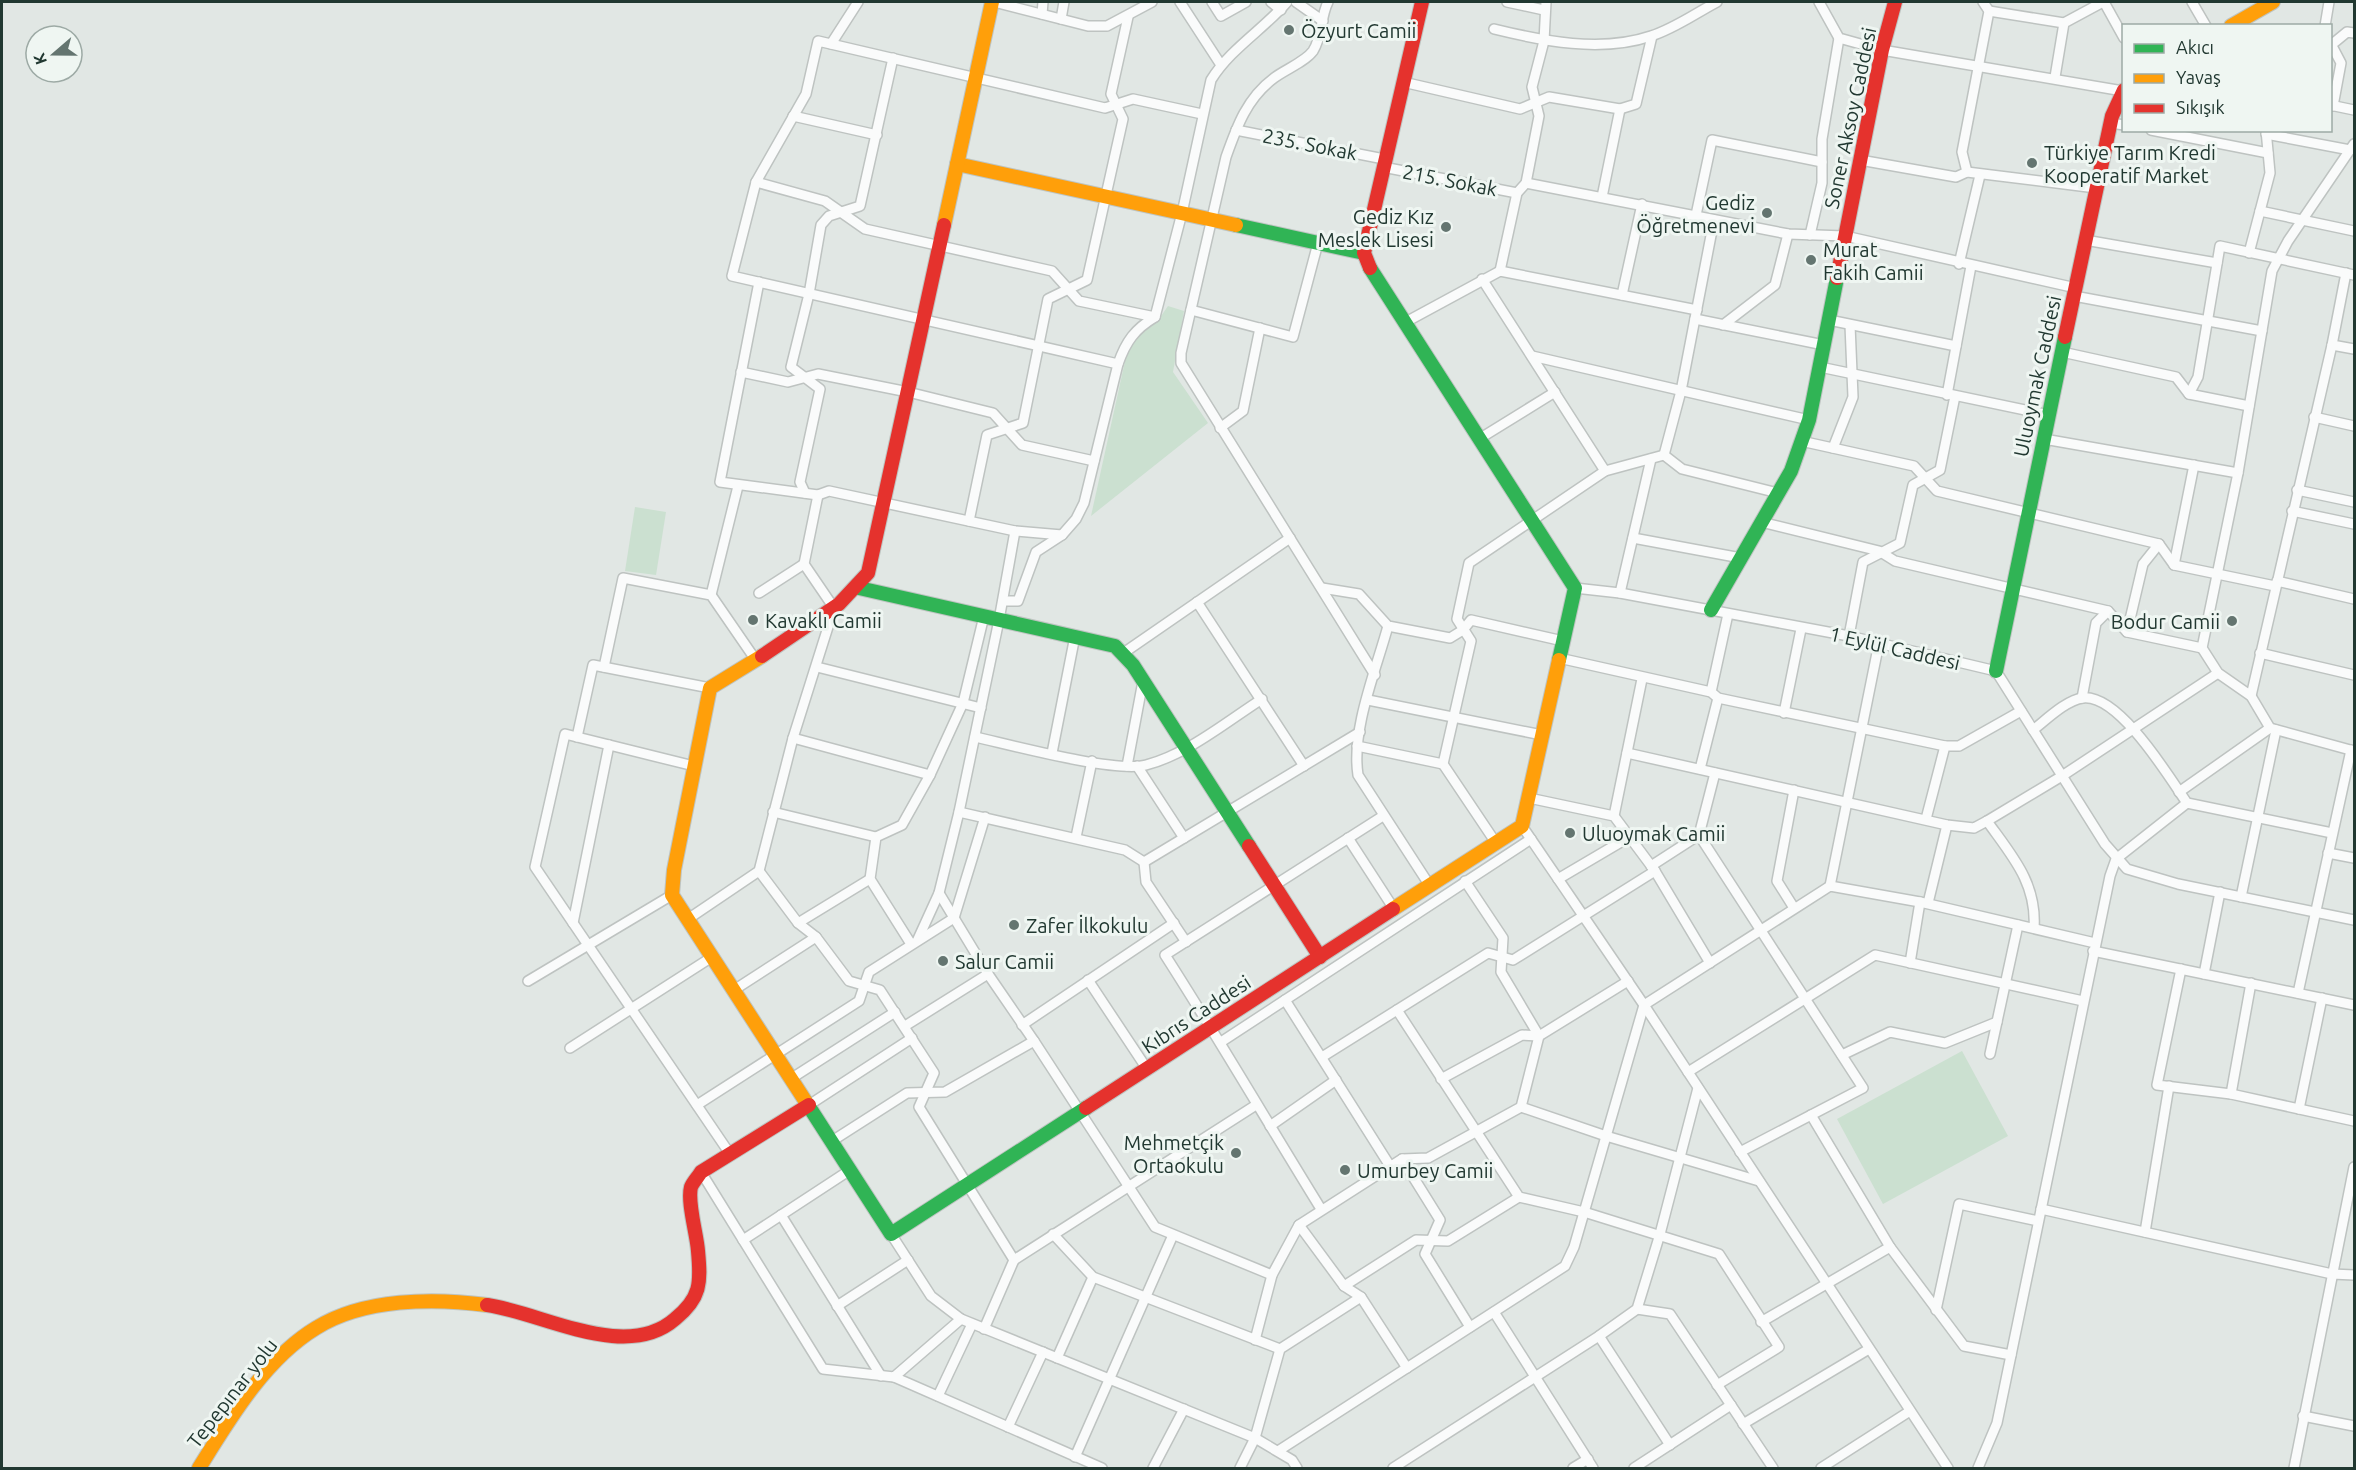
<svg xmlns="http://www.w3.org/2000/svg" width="2356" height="1470" viewBox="0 0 2356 1470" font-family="Ubuntu,sans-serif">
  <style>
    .green { fill: #cbe0d0 }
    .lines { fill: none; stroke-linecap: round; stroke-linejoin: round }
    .street-casing { stroke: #bec3c1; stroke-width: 12 }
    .fast-casing { stroke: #bec4c1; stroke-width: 16 }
    .slow-casing { stroke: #bec4c1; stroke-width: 16 }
    .jam-casing { stroke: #bec4c1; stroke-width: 16 }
    .street { stroke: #fafbfb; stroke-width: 9 }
    .fast { stroke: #30b455; stroke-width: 14 }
    .slow { stroke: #ff9f0a; stroke-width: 14 }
    .jam { stroke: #e5322d; stroke-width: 14 }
    .poi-dot { fill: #647570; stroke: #eff6f2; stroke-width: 2 }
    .labels { text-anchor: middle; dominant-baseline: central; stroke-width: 6; stroke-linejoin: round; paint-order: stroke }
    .poi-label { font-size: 20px; fill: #213831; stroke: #eff6f2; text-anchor: start }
    .street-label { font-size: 20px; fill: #213831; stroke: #eff6f2 }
  </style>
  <rect width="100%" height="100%" fill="#e1e7e4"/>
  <!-- green -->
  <g class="green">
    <polygon points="1168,306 1184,311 1173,372 1208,423 1091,516 1129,343 1157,322"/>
    <polygon points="635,507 666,512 656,575 625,571"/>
    <polygon points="1962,1051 2008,1136 1883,1204 1837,1119"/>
  </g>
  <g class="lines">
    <defs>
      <g id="street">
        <polyline points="994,2 1088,26 1107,26 1152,2"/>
        <polyline points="1180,2 1221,65"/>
        <polyline points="1212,2 1221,16 1246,2"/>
        <polyline points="1271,2 1281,10"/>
        <polyline points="1296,2 1323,21"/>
        <path d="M1328 2C1320 18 1323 35 1313 51 1305 62 1286 69 1274 78 1247 98 1237 126 1226 157L1181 353V363L1375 675"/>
        <polyline points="1507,2 1544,10"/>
        <polyline points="1819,2 1839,38 1882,50 2123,91"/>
        <polyline points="2104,2 2124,38"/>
        <polyline points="2192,2 2206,26"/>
        <polyline points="1989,11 2064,23"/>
        <polyline points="1042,14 1043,2"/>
        <polyline points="1061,19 1064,2"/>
        <polyline points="2325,26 2329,2"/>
        <path d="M1494 29C1543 41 1601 53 1651 36 1674 29 1696 13 1717 2"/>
        <polyline points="2330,42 2341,63 2333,106"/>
        <polyline points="831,44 858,2"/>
        <polyline points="2330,46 2347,32 2354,33"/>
        <polyline points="2055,77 2064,23 2103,2"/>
        <polyline points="1403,82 1520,109 1549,97 1620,109 1636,104 1652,36"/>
        <polyline points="2330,105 2354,110"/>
        <polyline points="793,116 877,135"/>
        <polyline points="2111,123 2124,125"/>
        <polyline points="1236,130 1384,159"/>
        <polyline points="2151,130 2268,153"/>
        <polyline points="2266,134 2350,150"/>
        <polyline points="2354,144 2288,241 2272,271 2238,473 2202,648 2218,673 2251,696 2270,728 2354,751"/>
        <polyline points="1860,160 1956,177 1967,172 2096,188"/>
        <polyline points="1383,167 1517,193"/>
        <polyline points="1967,172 1962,152 1989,11 1983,2"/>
        <polyline points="756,182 825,201 865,229 1052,271 1079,301 1155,317"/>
        <polyline points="1526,183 1788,234 1845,236 2076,288"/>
        <polyline points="1602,197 1620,109"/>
        <polyline points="2260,211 2354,231"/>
        <polyline points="1696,215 1712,140 1822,162"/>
        <polyline points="1810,235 1822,183 1822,139 1839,38"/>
        <polyline points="2085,240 2217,263"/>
        <polyline points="2249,253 2270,173 2266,130"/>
        <polyline points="1959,264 1980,175"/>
        <polyline points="1500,271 1517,193 1526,183 1539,116 1532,87 1544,41 1546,2"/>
        <polyline points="1482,279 1605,471"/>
        <polyline points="759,282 720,482 818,495 829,491 1015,531 1062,535"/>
        <polyline points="1622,295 1642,204"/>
        <polyline points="2074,296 2262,331"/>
        <polyline points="1191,310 1293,337 1318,243"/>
        <polyline points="1695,319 1824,345"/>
        <polyline points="1829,320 1956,346"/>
        <polyline points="1404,323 1500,271 1697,310"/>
        <polyline points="1723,325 1775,285 1788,234"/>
        <polyline points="2332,345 2354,349"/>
        <polyline points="2062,352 2176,377 2189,394 2249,406"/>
        <polyline points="1532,356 1809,420"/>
        <polyline points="1118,364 732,276 756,182 806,94 818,41 1105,108 1133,99 1202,114"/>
        <polyline points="1820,367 2049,415"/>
        <polyline points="741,372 788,382 818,374 908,392 993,413 1022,445 1094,461"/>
        <polyline points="2189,394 2198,377 2220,246 2354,275"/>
        <polyline points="1947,395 1971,266"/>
        <polyline points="2314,417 2354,426"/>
        <polyline points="1220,428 1243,411 1260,328"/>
        <polyline points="1479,439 1555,392"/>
        <polyline points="2044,439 2238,473"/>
        <polyline points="1801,441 1914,466 1937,491 2159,544 2174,565 2275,586"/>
        <polyline points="1833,448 1853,397 1850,325"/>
        <polyline points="1664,455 1681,391 1714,220"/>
        <polyline points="1664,455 1682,469 1778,493"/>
        <polyline points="2297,490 2354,502"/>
        <polyline points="805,493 800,482 820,389 791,367 809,294 821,225 829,216 860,206 893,58"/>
        <polyline points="2292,511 2354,524"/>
        <polyline points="969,521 987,435 1023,423 1048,299 1087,280 1123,119 1111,94 1128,17"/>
        <polyline points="1761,522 1879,551 1895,561 2108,611 2127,632 2202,648"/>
        <polyline points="1633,538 1741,558"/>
        <polyline points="2174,565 2194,465"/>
        <polyline points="2277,581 2354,599"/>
        <polyline points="1322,588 1359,594 1388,626 1450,638 1463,630 1471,620 1563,641"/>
        <polyline points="1575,588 1620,593 1849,636 1996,671 2105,844 2127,869 2178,884 2354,920"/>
        <polyline points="759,593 804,564"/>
        <polyline points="1620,593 1651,459"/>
        <polyline points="711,595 738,486"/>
        <path d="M1003 601H1018L1036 552 1062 535 1076 519 1084 503 1118 364C1126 341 1135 329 1155 317L1182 213 1211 80C1230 49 1264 29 1287 2"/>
        <polyline points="1197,602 1304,766"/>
        <path d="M1388 626C1376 670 1351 730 1358 775L1430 886"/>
        <polyline points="2127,632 2143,564 2159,544"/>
        <polyline points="1849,636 1863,562 1900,543 1913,485 1940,470 1955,396"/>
        <polyline points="2260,653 2354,675"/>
        <polyline points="1122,654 1290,538"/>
        <polyline points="1559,658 1711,692 1718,698 1945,746"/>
        <polyline points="604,667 623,578 711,595 755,659"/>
        <polyline points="817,667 981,708"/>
        <polyline points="1711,692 1728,614"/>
        <polyline points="2251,696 2332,345 2346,273"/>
        <polyline points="2082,698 2096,623 2108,611"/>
        <polyline points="1368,700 1542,735"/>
        <polyline points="1784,713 1801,629"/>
        <path d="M2033 730C2046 720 2066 700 2083 698 2119 694 2169 777 2187 803L2332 833"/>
        <polyline points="577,737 593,665 710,688"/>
        <path d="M975 737C1011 745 1115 773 1146 765 1188 754 1226 722 1262 699"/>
        <polyline points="793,738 930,775"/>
        <polyline points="1357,746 1443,764"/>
        <polyline points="1052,753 1075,636"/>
        <polyline points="1627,753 1947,825 1974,828 1987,821 2062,776 2218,673"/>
        <polyline points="694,766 565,734 535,867 730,1154"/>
        <polyline points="1127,766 1143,681"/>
        <polyline points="1137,766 1184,838"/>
        <polyline points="1700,769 1718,698"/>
        <polyline points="1794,790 1777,881 1794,908"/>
        <polyline points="2179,792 2270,728"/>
        <polyline points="1529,798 1614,816 1655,871 1710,963"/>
        <polyline points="773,812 876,837"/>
        <polyline points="959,812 1125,850 1144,862"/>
        <polyline points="1614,816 1642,679"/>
        <polyline points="1926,819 1945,746 1959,746 2021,711"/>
        <path d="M1987 821C2012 856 2037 883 2034 928"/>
        <polyline points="1522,826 1644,1005 1948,1468"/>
        <polyline points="1699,835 1863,1088 1740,1152"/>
        <polyline points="1076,837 1092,761"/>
        <polyline points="1348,838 1394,909"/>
        <polyline points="1496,843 1443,764 1471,641 1457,619 1469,563 1605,471 1664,455"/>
        <polyline points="2328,853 2354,858"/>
        <polyline points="1144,862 1360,732"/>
        <polyline points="1144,862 1146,882 1186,942"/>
        <polyline points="1651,866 1699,835 1715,773"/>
        <polyline points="759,871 798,923 816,937 849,981 880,990 934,1073 919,1107 1014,1260 984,1329"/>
        <polyline points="1558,879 1631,836"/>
        <polyline points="1830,886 1879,643"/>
        <polyline points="939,893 988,974 1034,1041 1155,1227 1272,1275"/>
        <polyline points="2241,897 2276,730"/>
        <polyline points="1928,903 1947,825"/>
        <polyline points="688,919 759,871 793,738 834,608 804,564 818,495"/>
        <polyline points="573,923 609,745"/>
        <polyline points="798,923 870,879"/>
        <polyline points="918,939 939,893 959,812 999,620 1015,531"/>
        <polyline points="911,944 870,879 876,837 902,825 930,775 963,703 984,616"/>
        <polyline points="2093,951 2354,1005"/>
        <polyline points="1910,963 1920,902"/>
        <polyline points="2181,969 2157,1085 2231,1094 2354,1121"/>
        <polyline points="2204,974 2220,892"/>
        <polyline points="1088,980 1147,1069"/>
        <polyline points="528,981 672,895"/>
        <polyline points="734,990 816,937"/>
        <polyline points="2298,993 2351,750"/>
        <polyline points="1285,1000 1390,1166"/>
        <polyline points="1397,1010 1519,1197 1584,1212 1719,1254 1779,1347 1717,1385"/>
        <polyline points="1022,1025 1174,923"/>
        <polyline points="905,1026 988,974"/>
        <polyline points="1221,1042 1531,839"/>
        <polyline points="570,1048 712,957"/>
        <polyline points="1990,1054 2018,925"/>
        <polyline points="1842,1055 1890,1032 1945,1043 1997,1022"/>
        <polyline points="1322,1057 1488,953 1513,960 1655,871"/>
        <polyline points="1688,1072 1875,955 2083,1001"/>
        <polyline points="792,1078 895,1012"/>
        <polyline points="1441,1079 1522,1035 1539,1036 1628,981"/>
        <polyline points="2231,1094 2251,983"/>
        <polyline points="697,1105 859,1001 869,972 954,918 985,817"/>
        <polyline points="809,1105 912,1038"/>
        <polyline points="1521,1107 1606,1136 1759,1181"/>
        <polyline points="2299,1109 2322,998"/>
        <polyline points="1811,1115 1890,1247 1964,1346 2011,1355"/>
        <polyline points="1270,1126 1336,1080"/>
        <polyline points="832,1141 907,1093 945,1092 1034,1041"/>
        <polyline points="1402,1159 1440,1220 1425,1254 1470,1327"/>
        <polyline points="701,1172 823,1369 894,1377 961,1319"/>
        <path d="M1321 1209C1269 1125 1219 1039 1165 955L1383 816"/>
        <polyline points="2041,1209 2332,1274 2354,1275"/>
        <polyline points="781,1215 881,1376"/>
        <polyline points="1299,1225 1344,1286 1361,1297 1407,1368"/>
        <polyline points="2145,1232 2169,1086"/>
        <polyline points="891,1234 931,1296 961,1319 1255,1438 1292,1460 1297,1468"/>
        <polyline points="1053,1234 1093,1277 1280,1349"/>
        <polyline points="743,1240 850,1170"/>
        <polyline points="1014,1260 1256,1105"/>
        <polyline points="1344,1286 1416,1240 1448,1241 1519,1197"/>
        <polyline points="837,1306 908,1260"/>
        <polyline points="1637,1309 1670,1314 1773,1468"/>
        <polyline points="1936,1310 1959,1204 2038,1221"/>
        <polyline points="1494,1312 1593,1468"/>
        <polyline points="1761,1322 1890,1247"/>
        <polyline points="1599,1336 1670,1445"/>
        <polyline points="1255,1340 1272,1275 1299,1225 1402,1159 1428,1158 1521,1107 1539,1036 1501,972 1503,938 1465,881"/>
        <polyline points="1057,1358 1093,1277"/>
        <polyline points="894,1377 1102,1468"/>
        <polyline points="938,1396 972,1324"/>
        <polyline points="2303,1416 2354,1426"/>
        <polyline points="1743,1424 1869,1349"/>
        <polyline points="1008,1427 1043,1352"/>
        <polyline points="1278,1451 1565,1266 1574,1247 1644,1005 1830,886 1920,902 2095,943"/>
        <polyline points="1075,1457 1173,1235"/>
        <polyline points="1153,1468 1184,1409"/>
        <polyline points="1240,1468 1255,1438 1280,1349 1361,1297"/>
        <polyline points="1393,1468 1599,1336 1637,1309 1660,1234 1698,1088"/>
        <polyline points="1573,1468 1588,1459"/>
        <polyline points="1634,1468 1731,1405"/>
        <polyline points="1821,1468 1910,1411"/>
        <polyline points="1978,1468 1997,1423 2110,876 2116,859 2187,803"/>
        <polyline points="2294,1468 2354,1167"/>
      </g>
      <g id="fast">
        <polyline points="1236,225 1364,253"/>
        <polyline points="1370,268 1575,588 1559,660"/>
        <polyline points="859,588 1115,646 1133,665 1249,846"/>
        <polyline points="1711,610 1791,471 1809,420 1837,278"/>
        <polyline points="1996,671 2065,337"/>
        <polyline points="806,1102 891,1234 1086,1108"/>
      </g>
      <g id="slow">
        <polyline points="2231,26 2273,2"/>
        <polyline points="957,164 1236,225"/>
        <polyline points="944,225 992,2"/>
        <polyline points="762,656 710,688 674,870 672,895 806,1102"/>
        <polyline points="1393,909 1522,826 1559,660"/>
        <path d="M199 1468C230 1418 265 1359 316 1328 364 1298 434 1298 487 1305"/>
      </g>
      <g id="jam">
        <polyline points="1370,268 1364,253 1422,2"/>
        <polyline points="1837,278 1882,50 1895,2"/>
        <polyline points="2065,337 2112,116 2124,90"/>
        <polyline points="762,656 839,604 868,573 944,225"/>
        <polyline points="1249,846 1320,957"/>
        <polyline points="1086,1108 1393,909"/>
        <path d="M487 1305C543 1313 626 1362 675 1319 701 1298 701 1283 698 1251 697 1235 687 1202 691 1187 693 1182 698 1177 701 1172L809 1105"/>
      </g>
    </defs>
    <!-- street casing -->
    <use href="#street" class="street-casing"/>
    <!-- fast casing -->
    <use href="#fast" class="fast-casing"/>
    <!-- slow casing -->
    <use href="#slow" class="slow-casing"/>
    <!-- jam casing -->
    <use href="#jam" class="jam-casing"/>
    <!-- street -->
    <use href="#street" class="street"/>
    <!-- fast -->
    <use href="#fast" class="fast"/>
    <!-- slow -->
    <use href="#slow" class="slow"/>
    <!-- jam -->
    <use href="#jam" class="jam"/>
  </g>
  <!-- markers -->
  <g class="poi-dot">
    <circle cx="1289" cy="30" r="6"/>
    <circle cx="2032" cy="163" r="6"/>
    <circle cx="1767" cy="213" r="6"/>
    <circle cx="1446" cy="227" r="6"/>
    <circle cx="1811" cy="260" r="6"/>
    <circle cx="753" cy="620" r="6"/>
    <circle cx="2232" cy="621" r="6"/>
    <circle cx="1570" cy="833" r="6"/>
    <circle cx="1014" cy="925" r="6"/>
    <circle cx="943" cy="961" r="6"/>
    <circle cx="1236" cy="1153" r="6"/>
    <circle cx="1345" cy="1170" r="6"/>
  </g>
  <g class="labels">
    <!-- poi labels -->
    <g class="poi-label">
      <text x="1301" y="30">Özyurt Camii</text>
      <text x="2044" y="152">Türkiye Tarım Kredi<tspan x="2044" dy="23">Kooperatif Market</tspan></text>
      <text x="1755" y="202" text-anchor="end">Gediz<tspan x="1755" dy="23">Öğretmenevi</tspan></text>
      <text x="1434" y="216" text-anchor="end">Gediz Kız<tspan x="1434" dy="23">Meslek Lisesi</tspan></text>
      <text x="1823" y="249">Murat<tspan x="1823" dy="23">Fakih Camii</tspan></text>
      <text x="765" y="620">Kavaklı Camii</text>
      <text x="2220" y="621" text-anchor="end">Bodur Camii</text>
      <text x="1582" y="833">Uluoymak Camii</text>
      <text x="1026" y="925">Zafer İlkokulu</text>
      <text x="955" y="961">Salur Camii</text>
      <text x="1224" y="1142" text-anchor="end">Mehmetçik<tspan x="1224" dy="23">Ortaokulu</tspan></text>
      <text x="1357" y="1170">Umurbey Camii</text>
    </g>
    <!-- street labels -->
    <g class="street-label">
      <text transform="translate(1850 118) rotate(-78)">Soner Aksoy Caddesi</text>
      <text transform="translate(1310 144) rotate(11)">235. Sokak</text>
      <text transform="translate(1450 180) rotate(11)">215. Sokak</text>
      <text transform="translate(2037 376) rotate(-78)">Uluoymak Caddesi</text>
      <text transform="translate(1895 648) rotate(13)">1 Eylül Caddesi</text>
      <text transform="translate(1196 1014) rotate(-33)">Kıbrıs Caddesi</text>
      <text transform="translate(232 1393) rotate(-52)">Tepepınar yolu</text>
    </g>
  </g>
  <!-- border -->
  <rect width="2356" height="1470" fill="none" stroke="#213831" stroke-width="6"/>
  <!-- legend -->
  <rect x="2122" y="24" width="210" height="108" fill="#eff6f2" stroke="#9daaa5" stroke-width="1.5"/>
  <rect x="2134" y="44" width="30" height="9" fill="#30b455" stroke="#9daaa5" stroke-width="1.5"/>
  <text x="2176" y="54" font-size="18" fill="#213831">Akıcı</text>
  <rect x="2134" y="74" width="30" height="9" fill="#ff9f0a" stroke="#9daaa5" stroke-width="1.5"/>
  <text x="2176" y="84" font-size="18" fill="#213831">Yavaş</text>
  <rect x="2134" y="104" width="30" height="9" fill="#e5322d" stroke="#9daaa5" stroke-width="1.5"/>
  <text x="2176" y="114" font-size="18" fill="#213831">Sıkışık</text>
  <!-- north arrow -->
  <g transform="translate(54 54) rotate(250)"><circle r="28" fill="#eff6f2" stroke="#9daaa5" stroke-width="1.5"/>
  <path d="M0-4.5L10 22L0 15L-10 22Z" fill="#647570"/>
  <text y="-9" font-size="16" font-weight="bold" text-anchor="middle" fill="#213831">K</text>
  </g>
</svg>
